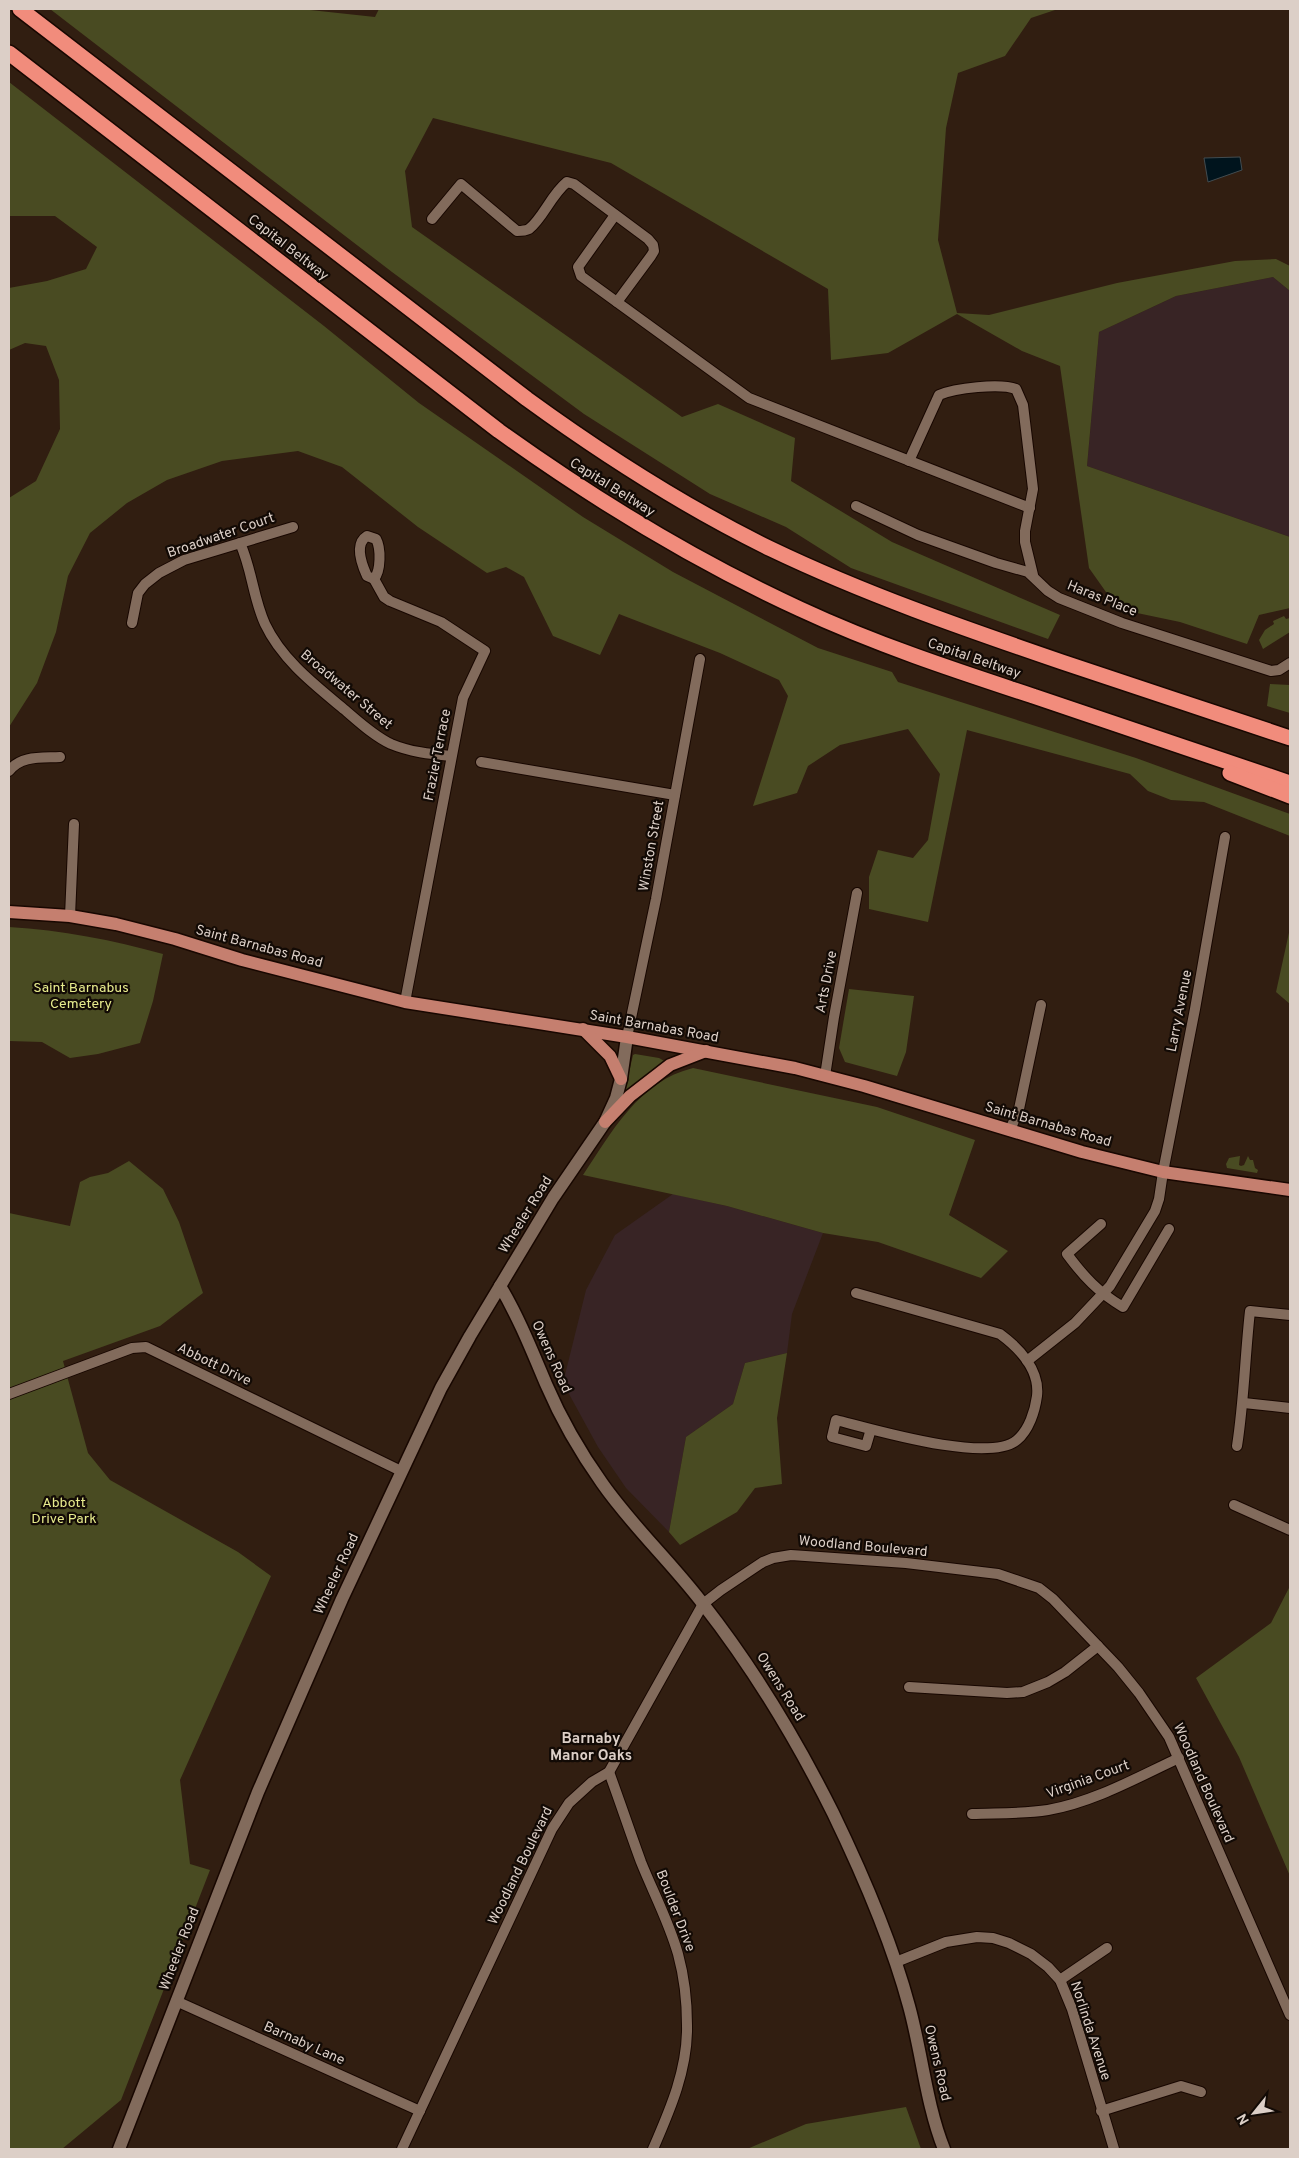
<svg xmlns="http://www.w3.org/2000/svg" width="1299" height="2158" viewBox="0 0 1299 2158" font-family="Overpass,sans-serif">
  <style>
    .education { fill: #382425 }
    .green { fill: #494b22 }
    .water { fill: #00141d; stroke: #424c50 }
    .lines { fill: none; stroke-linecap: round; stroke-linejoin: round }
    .street-casing { stroke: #180700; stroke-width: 12 }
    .secondary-casing { stroke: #180700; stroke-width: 15 }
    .primary-casing { stroke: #180700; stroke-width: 15 }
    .highway-casing { stroke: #180700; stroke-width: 18 }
    .street { stroke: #826b5c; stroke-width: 10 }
    .secondary { stroke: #826b5c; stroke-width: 12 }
    .primary { stroke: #c57f6f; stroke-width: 12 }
    .highway { stroke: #f18c7c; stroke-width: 15 }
    .labels { text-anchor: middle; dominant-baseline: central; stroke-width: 4.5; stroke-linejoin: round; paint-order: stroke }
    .street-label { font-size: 14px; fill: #dccfc7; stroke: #120a05 }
    .park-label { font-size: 14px; fill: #e7eb8d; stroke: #120a05 }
    .neighbourhood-label { font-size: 15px; font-weight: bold; fill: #dccfc7; stroke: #120a05 }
  </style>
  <rect width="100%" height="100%" fill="#311e11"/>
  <!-- education -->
  <g class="education">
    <polygon points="1273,277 1290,291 1290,537 1087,466 1099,332 1176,296"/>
    <polygon points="673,1194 727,1206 823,1233 792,1314 787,1353 745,1363 733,1404 686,1437 669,1532 626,1488 598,1447 563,1383 586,1290 615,1235"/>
  </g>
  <!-- green -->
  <g class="green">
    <polygon points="50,9 301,9 375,17 379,9 1058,9 1031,18 1005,56 958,73 946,128 938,240 957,313 989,315 1117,283 1235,261 1276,259 1290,266 1290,291 1273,277 1176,296 1099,332 1087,466 1290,537 1290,608 1259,615 1247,644 1180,622 1118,609 1089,568 1060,366 1022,351 957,314 888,353 831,360 828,289 611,163 433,118 405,171 412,227 682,417 718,404 795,438 791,481 892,542 1060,615 1048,639 851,568 786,527 710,494 584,414 392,272"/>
    <polygon points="9,82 324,326 419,403 583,517 673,572 818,648 892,672 898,682 1136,758 1290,814 1290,836 1204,802 1171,800 1148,791 1130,774 967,730 928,922 869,909 869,877 878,850 913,858 928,840 940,774 908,729 840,745 808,766 797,793 753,806 788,696 779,680 720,653 619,614 600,655 553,636 524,577 506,567 487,573 418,527 342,467 298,451 222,461 167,480 127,503 90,533 68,576 56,632 37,683 9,727 9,498 36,481 60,429 59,380 46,346 25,343 9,350 9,288 47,281 86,269 97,247 55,216 9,216"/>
    <polygon points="1284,616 1286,619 1290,618 1290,632 1263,649 1259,640 1265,630 1274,624 1273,621"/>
    <polygon points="1270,684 1290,685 1290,713 1267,706"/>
    <path d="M9 927C62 930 112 940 163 954L153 1001 140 1043 98 1054 70 1058 42 1042 9 1041Z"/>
    <polygon points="1290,928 1290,1004 1276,992"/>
    <polygon points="849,989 914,996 906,1052 897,1076 845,1062 839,1048"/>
    <polygon points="635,1054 659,1058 666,1062 624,1094 633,1055"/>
    <path d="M693 1068 877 1107 975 1140 949 1215 1008 1251 981 1278 878 1242 823 1233 727 1206 583 1175C611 1133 639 1081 693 1068Z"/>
    <polygon points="1248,1156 1250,1160 1253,1160 1255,1168 1258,1170 1257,1173 1227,1168 1226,1164 1229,1158 1240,1156 1239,1165 1241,1166 1244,1165"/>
    <polygon points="129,1161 163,1189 179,1222 203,1293 160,1326 63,1361 88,1453 110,1480 238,1552 271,1576 180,1780 190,1864 210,1870 121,2100 62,2149 9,2149 9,1213 70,1226 80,1182 90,1177 108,1173"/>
    <polygon points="787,1353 777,1418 782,1484 755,1488 737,1512 680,1545 669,1532 686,1437 733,1404 745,1363"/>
    <polygon points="1290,1586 1290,1876 1239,1757 1196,1678 1271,1623"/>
    <polygon points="906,2107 921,2149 747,2149 806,2124"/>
  </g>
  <!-- water -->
  <polygon class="water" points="1240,157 1242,170 1208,182 1204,158"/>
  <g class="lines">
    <defs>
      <g id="street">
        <polyline points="615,215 578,267 581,276 749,398 1030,508"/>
        <path d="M432 219 461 184 517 231C522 231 525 231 529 229 543 218 551 195 567 182L574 184 648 239 653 245 654 251 651 256 617 302"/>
        <path d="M909 461 939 395C955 388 1000 383 1016 389L1023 405 1033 489 1025 531V542L1033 575"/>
        <polyline points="856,506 918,535 996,563 1028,572 1048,591 1059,598 1122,623 1271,671 1279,670 1290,663"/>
        <path d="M367 536 376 539C381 548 381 571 374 579L367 576C362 565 354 544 367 536Z"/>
        <path d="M240 543C252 569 253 598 265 624 282 660 315 685 345 710 359 722 374 736 391 744 410 752 430 754 451 756"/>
        <polyline points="374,579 384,597 390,601 441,622 485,651 463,698 405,1002"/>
        <polyline points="132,623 138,593 145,584 159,573 184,560 293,527"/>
        <polyline points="481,762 675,795"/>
        <path d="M9 771C21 755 42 758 60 757"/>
        <polyline points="70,916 74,824"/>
        <polyline points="627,1037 656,899 700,659"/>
        <polyline points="825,1076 834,1017 857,893"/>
        <polyline points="1010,1130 1019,1109 1041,1005"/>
        <path d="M1101 1224 1067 1254C1084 1277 1098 1292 1123 1307L1169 1229"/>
        <path d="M856 1293 1000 1334C1019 1348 1040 1370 1037 1396 1035 1411 1029 1430 1017 1440 988 1464 872 1429 836 1420L832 1437 866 1446 871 1429"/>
        <polyline points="1027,1361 1075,1323 1110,1286 1155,1211 1159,1199 1163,1172 1195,1009 1225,837"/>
        <polyline points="9,1394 132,1348 146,1347 401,1471"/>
        <polyline points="1244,1403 1290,1408"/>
        <path d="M1237 1446C1244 1401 1245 1356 1250 1311L1290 1315"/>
        <polyline points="1234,1505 1290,1530"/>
        <polyline points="909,1687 1007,1693 1023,1692 1048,1682 1065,1672 1098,1646"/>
        <path d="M609 1772C620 1802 630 1832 641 1862 653 1892 669 1922 678 1954 684 1976 687 2002 687 2025 688 2069 670 2110 653 2149"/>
        <path d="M972 1814C998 1813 1023 1814 1048 1810 1094 1802 1138 1777 1179 1758"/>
        <polyline points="896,1962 946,1942 977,1937 993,1938 1009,1943 1031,1954 1048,1967 1060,1980 1072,2009 1114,2149"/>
        <polyline points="1060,1980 1107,1948"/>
        <polyline points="176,2001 420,2111"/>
        <polyline points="1101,2111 1181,2086 1201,2092"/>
        <polyline points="402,2149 552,1829 569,1803 592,1782 609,1772 703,1604 721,1590 763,1562 773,1558 791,1555 906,1563 998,1574 1039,1588 1053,1599 1118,1667 1139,1693 1169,1737 1290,2015"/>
      </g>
      <g id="secondary">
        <path d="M500 1286C519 1318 532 1351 546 1384 561 1419 580 1452 602 1483 632 1526 671 1562 703 1604 754 1669 796 1739 833 1813 863 1875 891 1939 909 2006 922 2053 926 2104 944 2149"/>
        <polyline points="119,2149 258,1792 342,1599 441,1388 470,1336 553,1198 605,1122 616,1098 621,1079 627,1037"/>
      </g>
      <g id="primary">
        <polyline points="9,912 70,916 116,924 175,939 242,960 405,1002 627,1037 795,1068 864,1086 1082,1152 1163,1172 1290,1190"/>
        <polyline points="583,1029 610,1056 621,1079"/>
        <polyline points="605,1122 630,1096 670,1065 706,1051"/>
      </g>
      <g id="highway">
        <path d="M20 9 527 399C604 455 685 507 771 549 865 594 963 628 1062 662 1138 687 1214 713 1290 738"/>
        <path d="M9 53 499 431C594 499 693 560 800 609 875 644 954 670 1033 696 1119 725 1205 754 1290 783"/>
        <polyline points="1230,773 1290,796"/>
      </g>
    </defs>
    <!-- street casing -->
    <use href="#street" class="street-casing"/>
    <!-- secondary casing -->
    <use href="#secondary" class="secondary-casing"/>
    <!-- primary casing -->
    <use href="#primary" class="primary-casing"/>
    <!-- highway casing -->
    <use href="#highway" class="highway-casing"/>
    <!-- street -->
    <use href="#street" class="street"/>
    <!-- secondary -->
    <use href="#secondary" class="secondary"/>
    <!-- primary -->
    <use href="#primary" class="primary"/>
    <!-- highway -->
    <use href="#highway" class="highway"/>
  </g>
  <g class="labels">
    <!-- street labels -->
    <g class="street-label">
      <text transform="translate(288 248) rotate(38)">Capital Beltway</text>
      <text transform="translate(612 488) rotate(32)">Capital Beltway</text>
      <text transform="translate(221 536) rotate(-19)">Broadwater Court</text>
      <text transform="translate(1102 599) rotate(22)">Haras Place</text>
      <text transform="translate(974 659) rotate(19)">Capital Beltway</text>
      <text transform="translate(346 690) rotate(40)">Broadwater Street</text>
      <text transform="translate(438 755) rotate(-79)">Frazier Terrace</text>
      <text transform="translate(652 846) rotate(-80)">Winston Street</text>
      <text transform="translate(259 947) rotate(15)">Saint Barnabas Road</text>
      <text transform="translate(827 982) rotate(-79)">Arts Drive</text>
      <text transform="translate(1180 1011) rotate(-79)">Larry Avenue</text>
      <text transform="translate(654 1027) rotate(10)">Saint Barnabas Road</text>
      <text transform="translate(1048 1125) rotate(16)">Saint Barnabas Road</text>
      <text transform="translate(526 1215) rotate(-58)">Wheeler Road</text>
      <text transform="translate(551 1357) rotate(66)">Owens Road</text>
      <text transform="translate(214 1365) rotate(26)">Abbott Drive</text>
      <text transform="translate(863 1547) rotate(5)">Woodland Boulevard</text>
      <text transform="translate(337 1574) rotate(-65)">Wheeler Road</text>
      <text transform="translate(780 1687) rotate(58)">Owens Road</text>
      <text transform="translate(1088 1780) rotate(-20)">Virginia Court</text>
      <text transform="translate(1203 1783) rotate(66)">Woodland Boulevard</text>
      <text transform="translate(521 1866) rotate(-64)">Woodland Boulevard</text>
      <text transform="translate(675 1911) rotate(69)">Boulder Drive</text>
      <text transform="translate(180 1949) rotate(-69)">Wheeler Road</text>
      <text transform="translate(1090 2031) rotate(72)">Norlinda Avenue</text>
      <text transform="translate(304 2044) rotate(24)">Barnaby Lane</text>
      <text transform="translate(937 2063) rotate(77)">Owens Road</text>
    </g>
    <!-- park labels -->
    <g class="park-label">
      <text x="81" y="988">Saint Barnabus<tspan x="81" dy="16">Cemetery</tspan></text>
      <text x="64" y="1503">Abbott<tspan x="64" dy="16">Drive Park</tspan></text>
    </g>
    <!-- neighbourhood labels -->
    <g class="neighbourhood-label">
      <text x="591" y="1739">Barnaby<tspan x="591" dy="17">Manor Oaks</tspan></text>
    </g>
  </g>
  <!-- border -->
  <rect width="1299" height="2158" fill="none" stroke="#dccfc7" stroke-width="20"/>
  <!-- north arrow -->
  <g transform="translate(1254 2113) rotate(240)" stroke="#120a05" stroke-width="4" paint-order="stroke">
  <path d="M0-4L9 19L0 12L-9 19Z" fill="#dccfc7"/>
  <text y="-8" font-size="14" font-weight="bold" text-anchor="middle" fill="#dccfc7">N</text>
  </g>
</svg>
